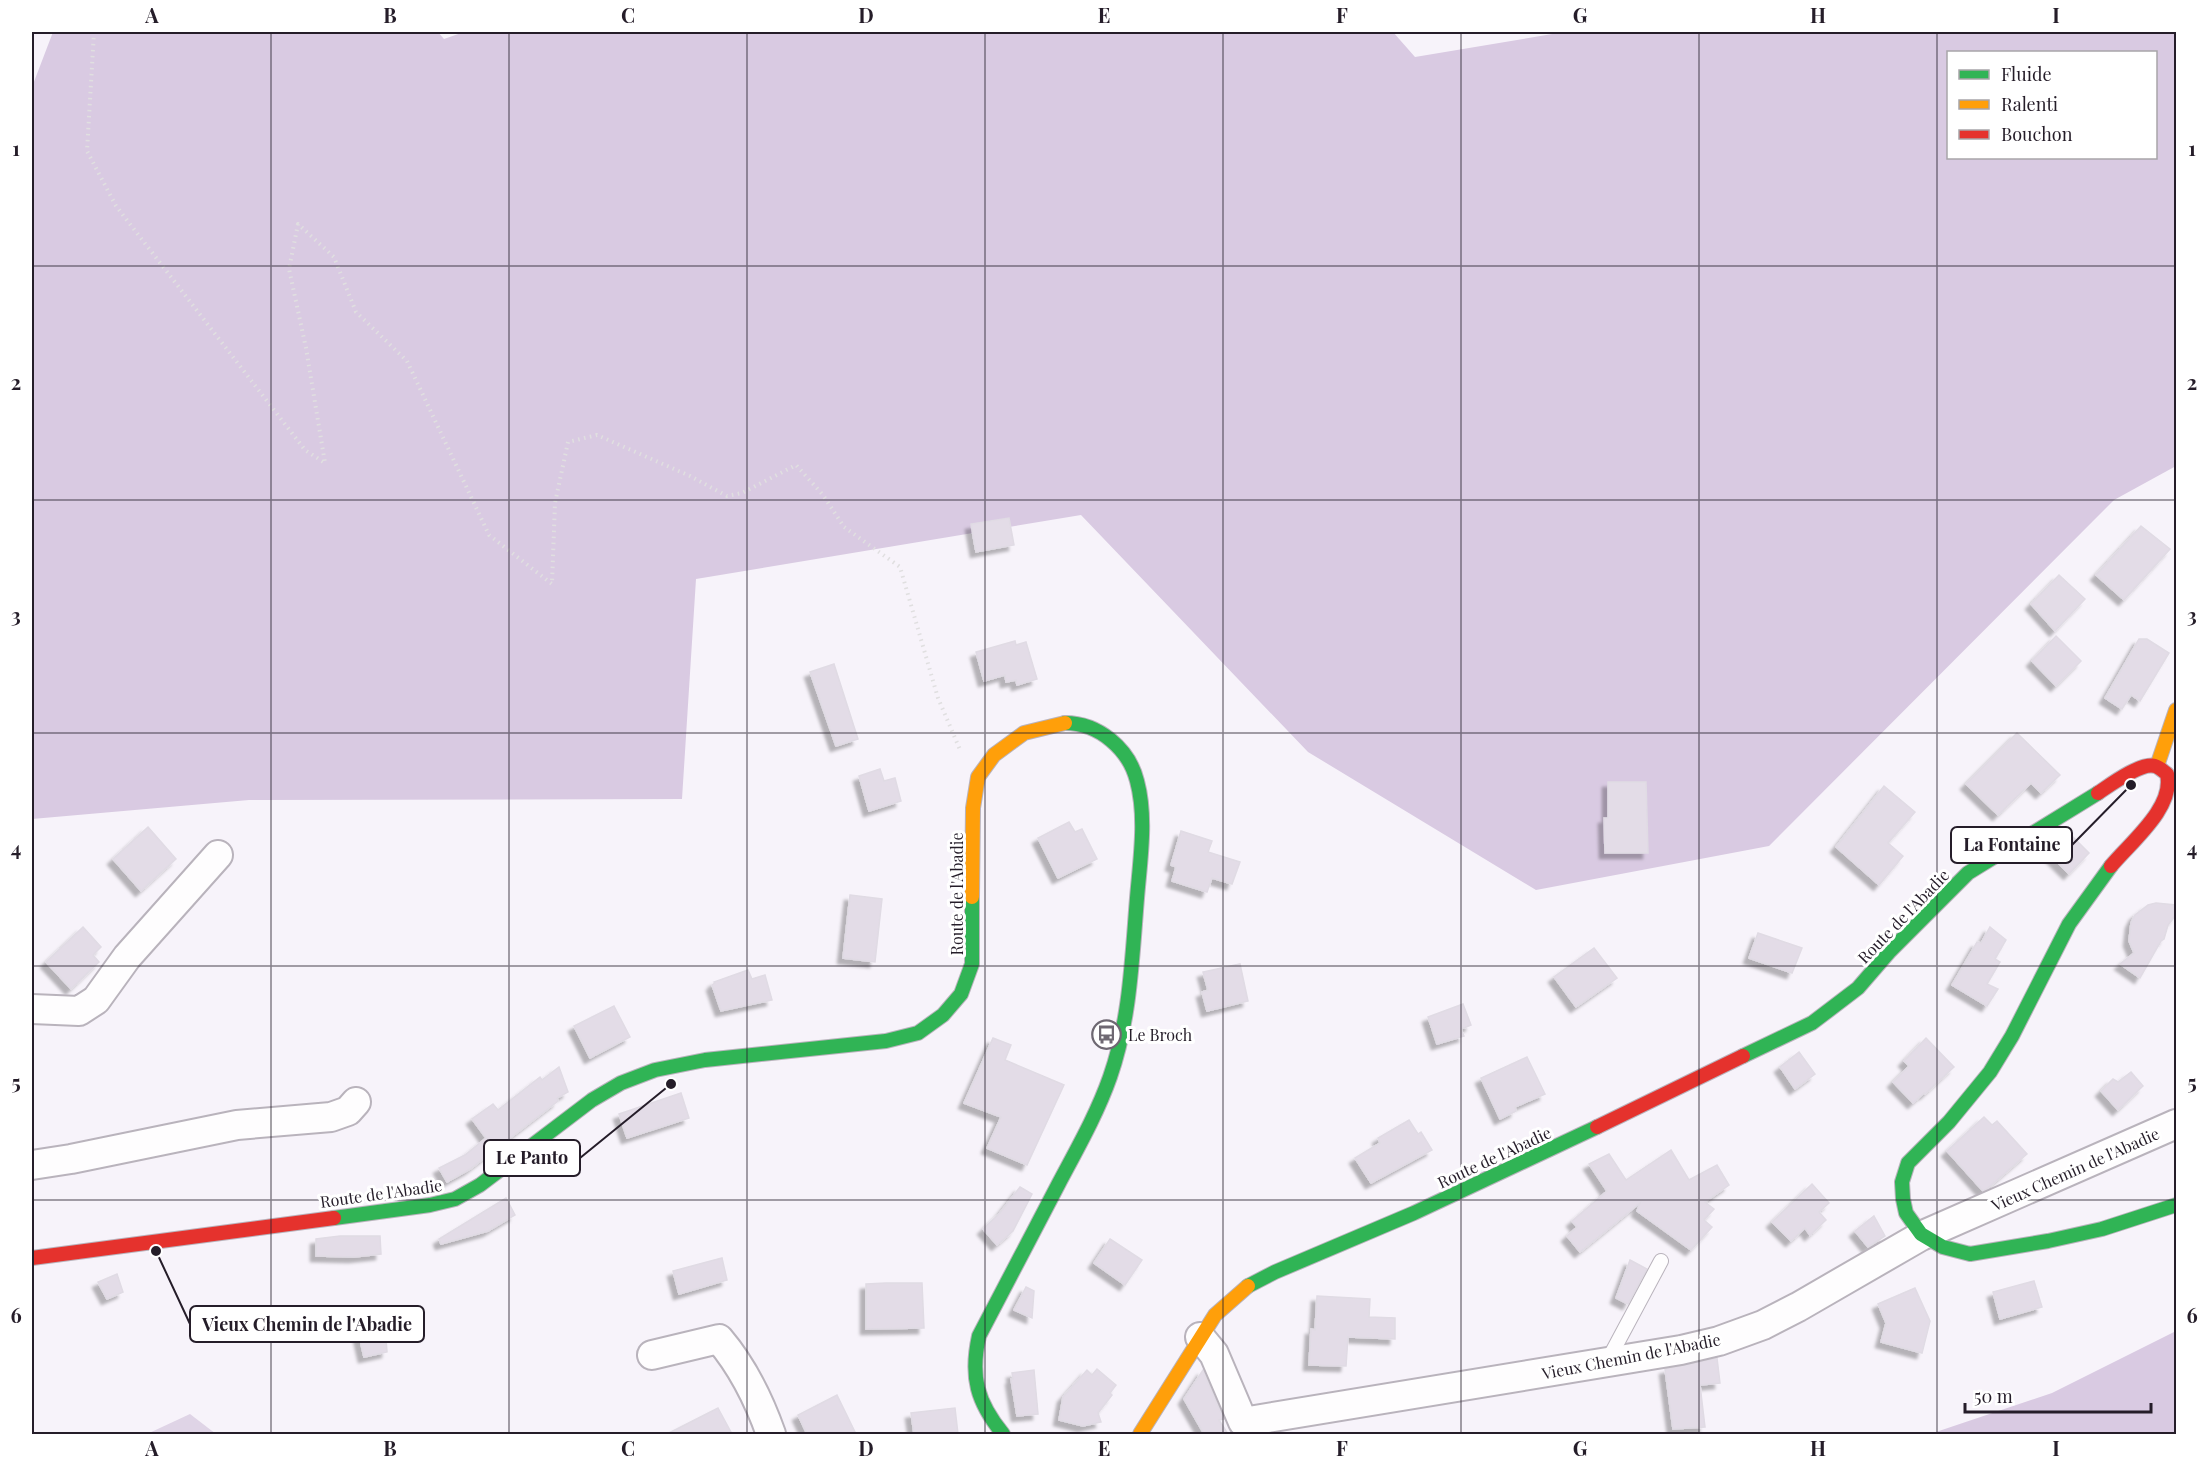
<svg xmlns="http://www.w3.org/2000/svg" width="2208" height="1466" viewBox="0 0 2208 1466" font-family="'Playfair Display',serif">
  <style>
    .green { fill: #dfd4e6 }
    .forest { fill: #d9cae2; fill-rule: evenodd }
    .building { fill: #e3dce7; stroke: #e0dbe4; stroke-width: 1.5; filter: url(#shadow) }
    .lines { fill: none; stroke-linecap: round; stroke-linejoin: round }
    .lane-casing { stroke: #b9b3bc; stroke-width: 16 }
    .street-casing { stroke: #b9b3bc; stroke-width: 32 }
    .fast-casing { stroke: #b9b3bc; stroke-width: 16 }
    .slow-casing { stroke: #b9b3bc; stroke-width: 16 }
    .jam-casing { stroke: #b9b3bc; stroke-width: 16 }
    .path { stroke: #e0dfe0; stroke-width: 4; stroke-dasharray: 1.5 4.5; stroke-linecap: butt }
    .lane { stroke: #fefdfe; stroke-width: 14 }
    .street { stroke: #fefdfe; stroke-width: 28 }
    .fast { stroke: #30b455; stroke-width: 14 }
    .slow { stroke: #ff9f0a; stroke-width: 14 }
    .jam { stroke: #e5322d; stroke-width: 14 }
    .grid { fill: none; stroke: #251d29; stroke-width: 1.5; stroke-opacity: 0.55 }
    .labels { text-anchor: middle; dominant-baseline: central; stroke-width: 6; stroke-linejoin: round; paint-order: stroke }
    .street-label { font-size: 16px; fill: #251d29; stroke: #fff }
    .poi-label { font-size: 16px; fill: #251d29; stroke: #fff; text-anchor: start }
    .leader { fill: none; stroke: #251d29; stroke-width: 2 }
    .callout-dot { fill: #251d29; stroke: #fff; stroke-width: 2 }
    .callout { fill: #fff; stroke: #251d29; stroke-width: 2 }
    .callout-label { font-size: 18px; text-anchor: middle; font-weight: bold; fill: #251d29 }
    .neatline { fill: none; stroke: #251d29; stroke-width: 2 }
    .grid-label { font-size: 20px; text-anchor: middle; font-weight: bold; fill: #251d29 }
  </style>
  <defs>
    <filter id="shadow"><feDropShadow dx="-5.5" dy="5.5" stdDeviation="1.5" flood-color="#0004"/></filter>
  </defs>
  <rect width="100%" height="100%" fill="#f7f3fa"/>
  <!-- green -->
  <polygon class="green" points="190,1414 216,1434 147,1434"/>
  <!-- forest -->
  <g class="forest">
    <path d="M53 32H438L444 39 464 32H1393L1415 57 1564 32H2176V466L2114 500 1769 846 1536 890 1308 752 1081 515 696 579 682 799 249 800 32 819V87ZM1948 52H2156V158H1948Z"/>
    <polygon points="2176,1331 2176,1434 1930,1434 2052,1393"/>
  </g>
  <!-- building -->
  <g class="building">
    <polygon points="1009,518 1014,545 976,552 971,524"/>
    <polygon points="2141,526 2170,549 2124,600 2096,575"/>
    <polygon points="2059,575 2085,599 2055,631 2031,604"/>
    <polygon points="2056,636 2081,661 2056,686 2032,661"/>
    <polygon points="2139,639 2147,639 2169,653 2140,701 2131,695 2122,709 2105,698"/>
    <polygon points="1015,641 1016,645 1026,642 1037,679 1017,685 1016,680 1006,682 1005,675 984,681 976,652"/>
    <polygon points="834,664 858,739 836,746 810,672"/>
    <polygon points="2017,733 2060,775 2041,793 2031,783 1998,815 1966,784"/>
    <polygon points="880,769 884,781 895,778 901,801 869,811 859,776"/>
    <polygon points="1608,782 1646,782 1648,853 1605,853 1604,818 1608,818"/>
    <polygon points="1884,786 1915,812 1888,843 1903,856 1879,885 1836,847"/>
    <polygon points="1069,822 1075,832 1082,829 1097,859 1058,878 1038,838"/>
    <polygon points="148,827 176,859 141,891 113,859"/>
    <polygon points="1181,831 1212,841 1208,852 1240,862 1232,884 1212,878 1207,892 1172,881 1176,867 1171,865"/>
    <polygon points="2070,834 2089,853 2069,874 2050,855"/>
    <polygon points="850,895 882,899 875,962 843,958"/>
    <polygon points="2156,903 2176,905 2176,915 2168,925 2164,939 2161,941 2140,978 2120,964 2134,953 2129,941 2131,923 2135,915 2148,905"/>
    <polygon points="83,927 101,947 93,955 99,962 71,989 46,962"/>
    <polygon points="1990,927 2006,940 1995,959 2000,962 1987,984 1998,989 1987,1006 1952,985 1977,942 1981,943"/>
    <polygon points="1758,933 1802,948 1792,973 1749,958"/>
    <polygon points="1594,948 1617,978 1576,1007 1554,977"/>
    <polygon points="1240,964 1248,1001 1207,1011 1202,992 1208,990 1203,972"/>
    <polygon points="748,970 752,979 765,975 772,1000 721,1011 712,985 715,983 714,982"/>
    <polygon points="1463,1004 1471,1025 1461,1029 1464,1036 1437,1044 1428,1017"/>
    <polygon points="614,1006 630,1037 590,1058 574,1026"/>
    <polygon points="993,1038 1011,1045 1005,1060 1064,1085 1027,1165 987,1148 1001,1117 964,1103"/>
    <polygon points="1926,1038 1954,1067 1925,1094 1924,1093 1913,1103 1893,1082 1909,1066 1904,1061"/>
    <polygon points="1799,1052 1815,1074 1795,1089 1780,1067"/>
    <polygon points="1527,1057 1545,1094 1515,1107 1516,1111 1500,1119 1481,1078"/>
    <polygon points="559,1067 568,1092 557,1098 558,1101 470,1169 447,1182 439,1168 465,1155 486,1138 472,1119 493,1104 498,1110 540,1077 542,1080"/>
    <polygon points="2131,1072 2143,1086 2118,1110 2101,1091 2113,1079 2118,1082"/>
    <polygon points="681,1093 689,1118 627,1138 619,1114"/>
    <polygon points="1984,1117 1992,1125 1997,1121 2027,1154 1988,1188 1983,1191 1947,1151"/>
    <polygon points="1409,1120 1418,1134 1421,1132 1432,1150 1371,1183 1355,1158 1380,1143 1378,1138"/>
    <polygon points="1671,1150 1689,1180 1717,1165 1729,1185 1705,1202 1714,1209 1704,1220 1712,1227 1691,1250 1637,1211 1640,1203 1580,1252 1567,1236 1577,1227 1572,1221 1607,1191 1589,1164 1609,1154 1626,1180"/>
    <polygon points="1812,1184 1829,1203 1819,1212 1826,1220 1810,1235 1805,1228 1791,1241 1772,1222"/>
    <polygon points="1020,1187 1032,1194 1013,1231 997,1245 983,1229 1000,1213"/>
    <polygon points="506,1198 515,1215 488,1231 441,1244 439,1239"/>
    <polygon points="1874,1216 1885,1236 1868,1247 1855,1231"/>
    <polygon points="340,1236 380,1236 381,1254 354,1257 316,1256 316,1239"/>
    <polygon points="1110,1239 1142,1260 1125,1285 1094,1263"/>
    <polygon points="722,1258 727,1280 679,1294 673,1271"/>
    <polygon points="1630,1260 1647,1269 1628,1304 1616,1298"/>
    <polygon points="117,1274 123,1292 107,1299 98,1282"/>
    <polygon points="2034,1281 2042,1307 2000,1319 1993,1292"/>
    <polygon points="886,1283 922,1283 924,1328 866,1329 866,1284"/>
    <polygon points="1026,1287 1034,1291 1032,1318 1014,1310"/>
    <polygon points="1915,1288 1930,1321 1922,1353 1881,1342 1886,1323 1878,1304"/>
    <polygon points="1317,1296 1370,1299 1369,1317 1395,1318 1395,1339 1348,1337 1346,1366 1309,1365 1311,1329 1315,1330"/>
    <polygon points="385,1325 387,1352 364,1357 358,1331"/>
    <polygon points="1717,1358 1720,1383 1700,1385 1705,1427 1673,1429 1665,1369"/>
    <polygon points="1097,1369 1116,1385 1110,1393 1112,1395 1098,1413 1101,1422 1083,1426 1059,1420 1063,1397 1087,1370 1092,1375"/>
    <polygon points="1034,1370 1038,1414 1017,1416 1011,1379 1013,1379 1012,1373"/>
    <polygon points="1203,1370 1224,1419 1219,1420 1228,1434 1204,1434 1184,1399"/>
    <polygon points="837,1395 856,1434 807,1434 798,1415"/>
    <polygon points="718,1408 732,1434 667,1434"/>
    <polygon points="955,1408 958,1434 914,1434 911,1413"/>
  </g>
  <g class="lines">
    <defs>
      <polyline id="lane" points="1608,1360 1661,1261"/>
      <g id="street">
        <polyline points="32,1009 79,1011 96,1000 127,957 218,855"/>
        <polyline points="32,1165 71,1159 237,1125 331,1117 348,1111 356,1102"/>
        <polyline points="1200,1337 1214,1354 1243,1422 1681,1350 1719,1341 1763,1325 1798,1307 1921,1236 2176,1124"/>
        <path d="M652 1355 719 1339C742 1366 759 1400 771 1434"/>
      </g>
      <g id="fast">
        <polyline points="2111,866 2069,924 2012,1036 1990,1072 1949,1122 1908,1163 1902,1182 1903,1199 1906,1213 1921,1234 1943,1247 1970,1254 2048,1241 2102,1229 2176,1205"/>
        <polyline points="1743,1056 1812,1023 1858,988 1890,951 1968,873 2098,793"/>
        <polyline points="334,1218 430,1205 455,1199 480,1185 592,1100 621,1083 655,1070 705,1060 886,1041 918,1033 943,1015 961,994 972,964 972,897"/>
        <polyline points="1248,1286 1275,1272 1414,1213 1597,1127"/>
        <path d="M1003 1434C977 1402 970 1377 979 1336 1006 1285 1032 1234 1059 1183 1077 1149 1097 1114 1110 1077 1130 1020 1132 959 1137 898 1140 861 1147 818 1137 781 1129 749 1099 723 1065 723"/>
      </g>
      <g id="slow">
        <polyline points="2157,766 2176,710"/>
        <polyline points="972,897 973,808 978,777 994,755 1024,733 1065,723"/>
        <polyline points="1140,1434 1215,1315 1248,1286"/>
      </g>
      <g id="jam">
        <path d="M2098 793C2110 785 2141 762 2155 766 2159 767 2163 771 2167 774 2175 807 2131 842 2111 866"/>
        <polyline points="1597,1127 1743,1056"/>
        <polyline points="32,1258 334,1218"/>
      </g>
    </defs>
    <!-- lane casing -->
    <use href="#lane" class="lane-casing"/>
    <!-- street casing -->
    <use href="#street" class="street-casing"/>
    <!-- fast casing -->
    <use href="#fast" class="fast-casing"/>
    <!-- slow casing -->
    <use href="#slow" class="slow-casing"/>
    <!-- jam casing -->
    <use href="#jam" class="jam-casing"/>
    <!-- path -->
    <polyline class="path" points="94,32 87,151 116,206 305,450 325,463 306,348 289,269 298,224 334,257 356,312 407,361 489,535 552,584 555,503 568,442 597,435 690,476 727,496 742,493 796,465 823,495 844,527 900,567 938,698 961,752"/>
    <!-- lane -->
    <use href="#lane" class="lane"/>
    <!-- street -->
    <use href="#street" class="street"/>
    <!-- fast -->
    <use href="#fast" class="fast"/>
    <!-- slow -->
    <use href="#slow" class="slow"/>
    <!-- jam -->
    <use href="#jam" class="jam"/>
  </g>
  <!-- grid -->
  <path class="grid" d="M271 32V1434M509 32V1434M747 32V1434M985 32V1434M1223 32V1434M1461 32V1434M1699 32V1434M1937 32V1434M32 266H2176M32 500H2176M32 733H2176M32 966H2176M32 1200H2176"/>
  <!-- icons -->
  <defs>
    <symbol id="bus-ring" viewBox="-11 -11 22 22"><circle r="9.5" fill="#fff" stroke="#6e6872" stroke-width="1.5"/><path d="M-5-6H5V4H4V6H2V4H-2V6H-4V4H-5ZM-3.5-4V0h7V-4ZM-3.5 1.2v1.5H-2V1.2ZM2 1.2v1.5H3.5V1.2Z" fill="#6e6872"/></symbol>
  </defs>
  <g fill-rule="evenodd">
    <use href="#bus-ring" x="1090" y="1018" width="33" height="33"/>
  </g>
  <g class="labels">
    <!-- street labels -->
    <g class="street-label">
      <text transform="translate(956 894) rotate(-90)">Route de l'Abadie</text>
      <text transform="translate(1903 916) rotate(-46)">Route de l'Abadie</text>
      <text transform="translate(1494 1157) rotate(-25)">Route de l'Abadie</text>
      <text transform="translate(2075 1169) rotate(-24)">Vieux Chemin de l'Abadie</text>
      <text transform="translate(381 1193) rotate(-8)">Route de l'Abadie</text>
      <text transform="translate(1631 1356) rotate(-11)">Vieux Chemin de l'Abadie</text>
    </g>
    <!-- poi labels -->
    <g class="poi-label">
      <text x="1128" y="1034">Le Broch</text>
    </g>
  </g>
  <!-- callouts -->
  <path class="leader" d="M2131 785L2072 845M671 1084L580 1158M156 1251L190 1324"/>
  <g class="callout-dot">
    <circle cx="2131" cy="785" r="6"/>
    <circle cx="671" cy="1084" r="6"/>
    <circle cx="156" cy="1251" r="6"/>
  </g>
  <g class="callout">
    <rect x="1951" y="827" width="121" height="36" rx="6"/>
    <rect x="484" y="1140" width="96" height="36" rx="6"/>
    <rect x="190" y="1306" width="234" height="36" rx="6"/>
  </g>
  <g class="callout-label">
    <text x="2012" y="851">La Fontaine</text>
    <text x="532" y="1164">Le Panto</text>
    <text x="307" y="1331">Vieux Chemin de l'Abadie</text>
  </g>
  <!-- border -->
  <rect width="2208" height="1466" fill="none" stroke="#ffffff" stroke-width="66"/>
  <!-- legend -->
  <rect x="1947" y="51" width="210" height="108" fill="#ffffff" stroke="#a8a5a9" stroke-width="1.5"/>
  <rect x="1959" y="70" width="30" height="9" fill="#30b455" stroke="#a8a5a9" stroke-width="1.5"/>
  <text x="2001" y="81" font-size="18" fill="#251d29">Fluide</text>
  <rect x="1959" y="100" width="30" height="9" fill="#ff9f0a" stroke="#a8a5a9" stroke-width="1.5"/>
  <text x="2001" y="111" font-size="18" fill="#251d29">Ralenti</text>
  <rect x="1959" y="130" width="30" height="9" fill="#e5322d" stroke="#a8a5a9" stroke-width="1.5"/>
  <text x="2001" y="141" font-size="18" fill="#251d29">Bouchon</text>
  <!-- scale -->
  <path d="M1965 1403v9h186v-9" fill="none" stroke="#251d29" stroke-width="3"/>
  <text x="1974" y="1403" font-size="18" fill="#251d29" stroke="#ffffff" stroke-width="4.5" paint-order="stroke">50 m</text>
  <rect x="33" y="33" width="2142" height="1400" class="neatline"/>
  <g class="grid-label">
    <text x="152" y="23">A</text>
    <text x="390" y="23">B</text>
    <text x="628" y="23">C</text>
    <text x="866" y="23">D</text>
    <text x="1104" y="23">E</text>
    <text x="1342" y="23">F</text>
    <text x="1580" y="23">G</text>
    <text x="1818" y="23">H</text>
    <text x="2056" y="23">I</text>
    <text x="16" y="156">1</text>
    <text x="2192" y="156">1</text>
    <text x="16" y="390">2</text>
    <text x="2192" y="390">2</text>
    <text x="16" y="623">3</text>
    <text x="2192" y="623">3</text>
    <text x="16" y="856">4</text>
    <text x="2192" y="856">4</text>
    <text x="16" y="1090">5</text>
    <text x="2192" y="1090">5</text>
    <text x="16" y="1323">6</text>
    <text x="2192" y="1323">6</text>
    <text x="152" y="1456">A</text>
    <text x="390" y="1456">B</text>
    <text x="628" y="1456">C</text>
    <text x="866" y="1456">D</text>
    <text x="1104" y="1456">E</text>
    <text x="1342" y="1456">F</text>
    <text x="1580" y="1456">G</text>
    <text x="1818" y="1456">H</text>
    <text x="2056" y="1456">I</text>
  </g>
</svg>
